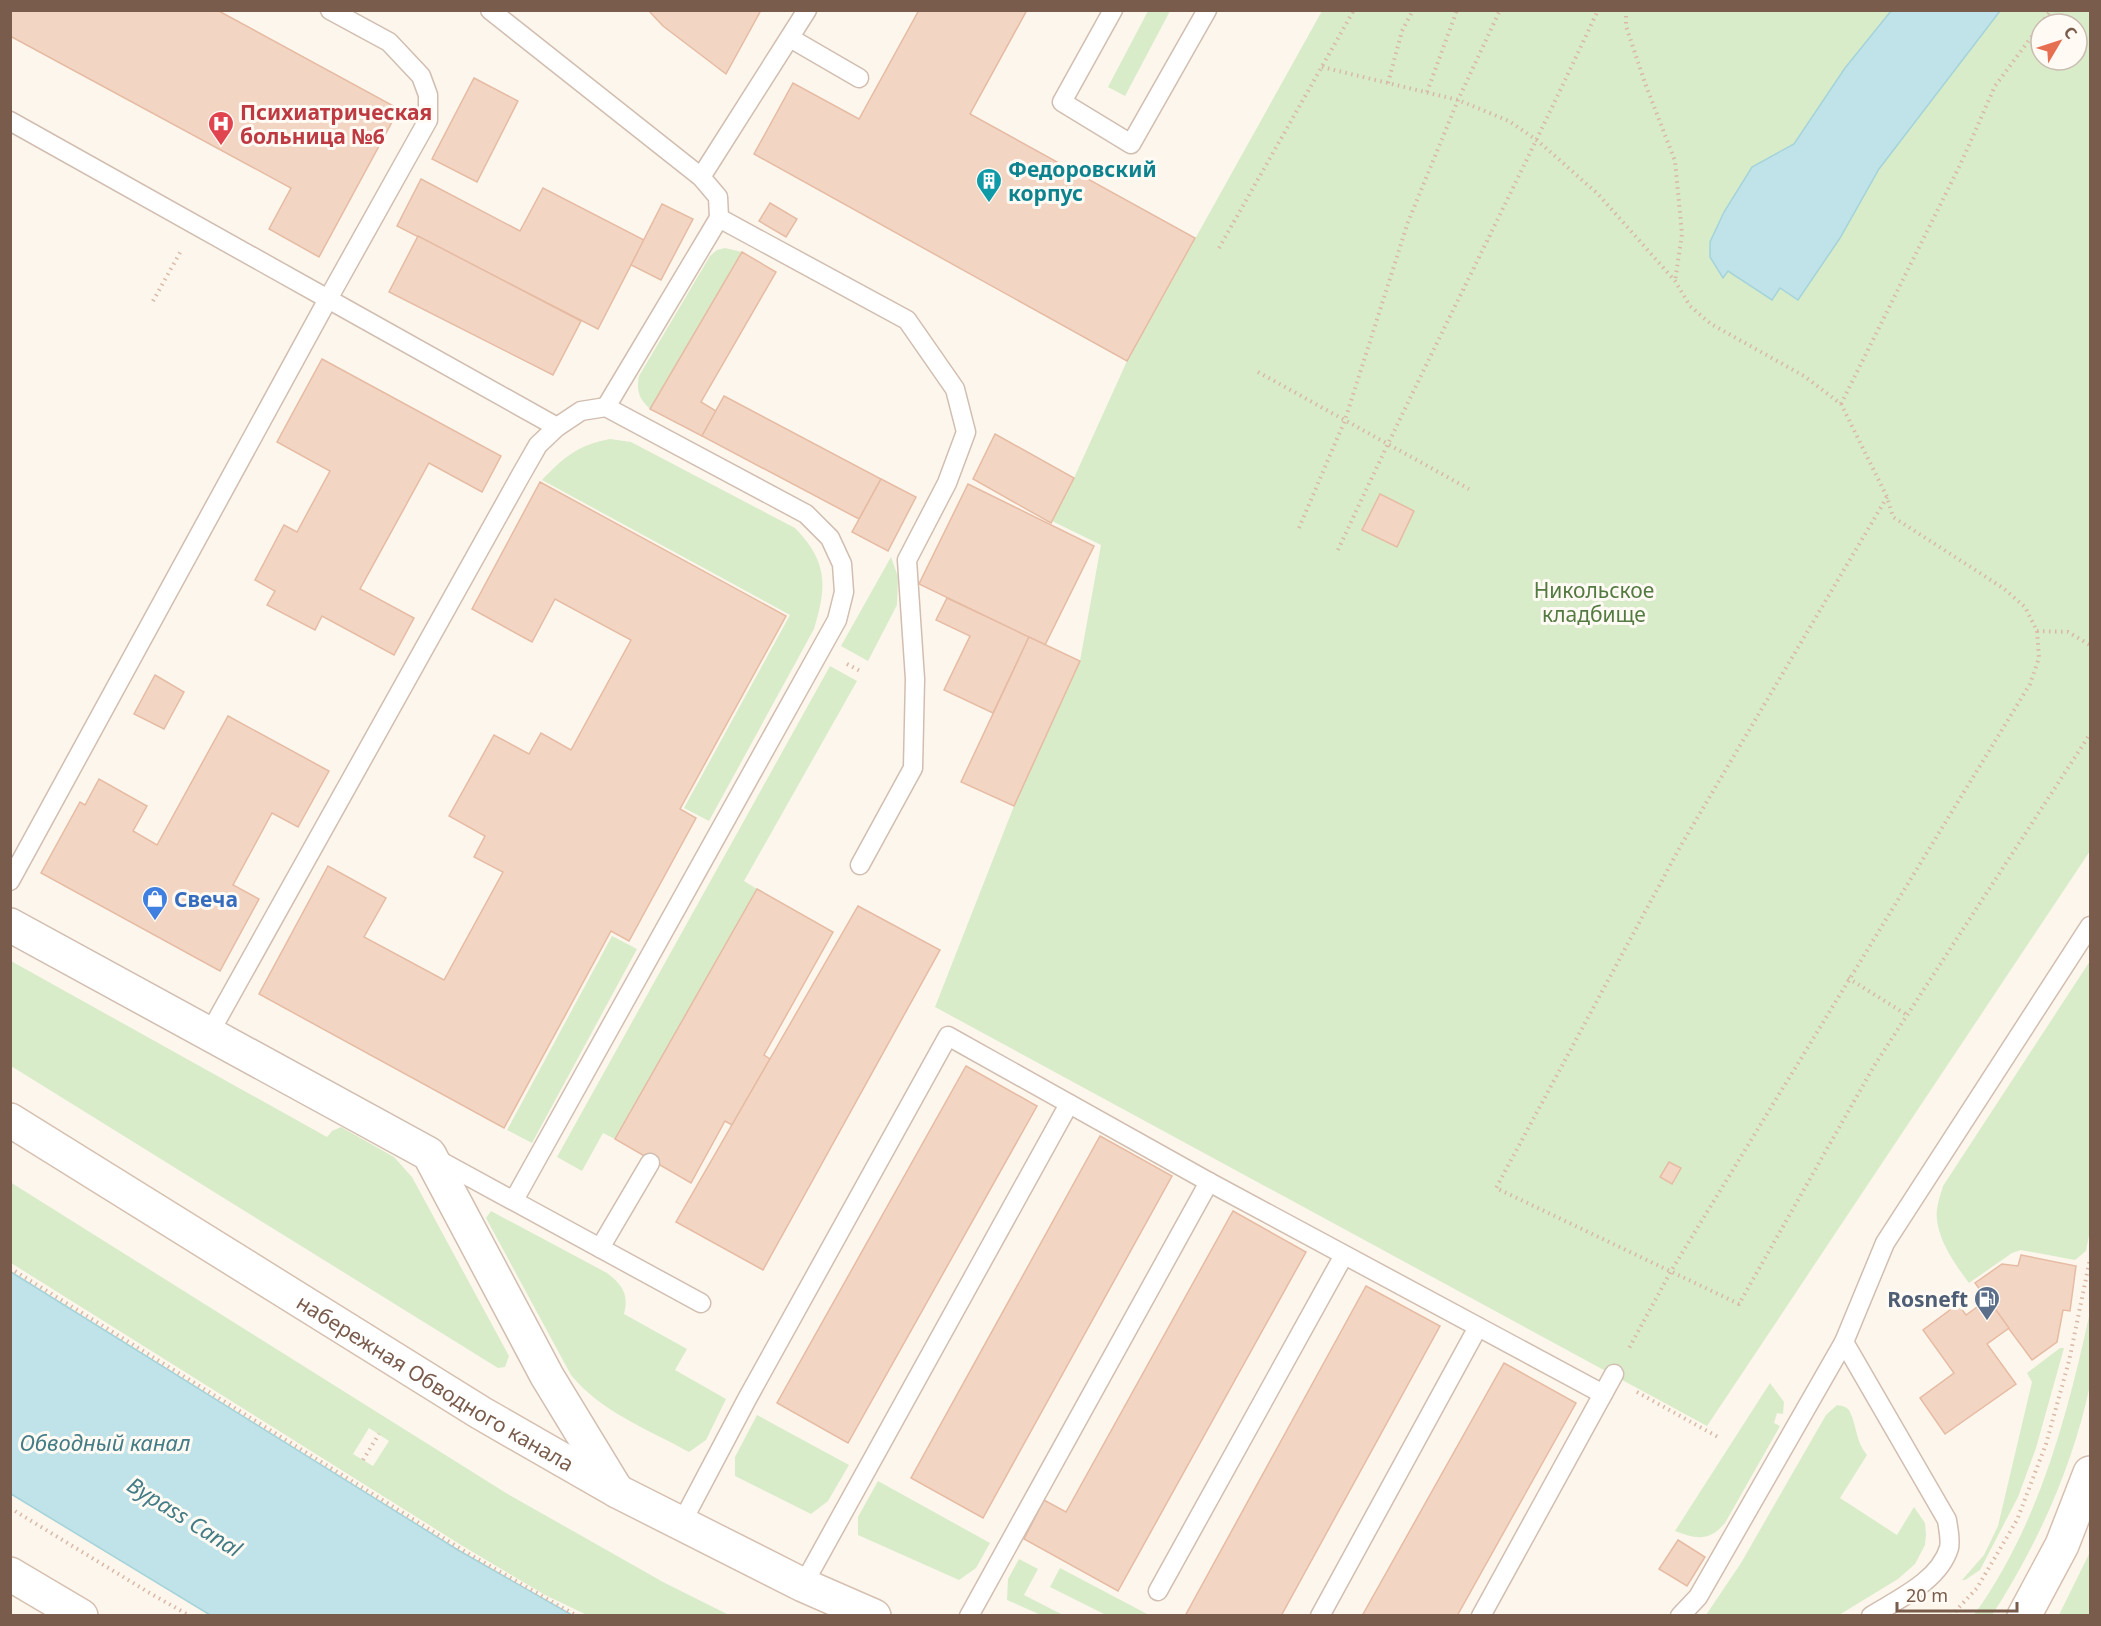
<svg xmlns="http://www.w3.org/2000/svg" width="2101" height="1626" viewBox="0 0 2101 1626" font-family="'Noto Sans',sans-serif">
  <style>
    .green { fill: #d8ecc9; fill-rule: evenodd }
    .water { fill: #bfe3e8; stroke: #a5d3da; stroke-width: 1.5 }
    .building { fill: #f3d5c3; stroke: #e6bba3; stroke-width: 1.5 }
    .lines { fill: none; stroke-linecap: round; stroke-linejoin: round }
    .service-casing { stroke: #d1beb0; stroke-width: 21 }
    .minor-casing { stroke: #d1beb0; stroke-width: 36 }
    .secondary-casing { stroke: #d6c0b0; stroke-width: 36 }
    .path { stroke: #d9b8a5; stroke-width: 4; stroke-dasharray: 1.5 4.5; stroke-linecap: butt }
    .service { stroke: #fff; stroke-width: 18 }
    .minor { stroke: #fff; stroke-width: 33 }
    .secondary { stroke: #fff; stroke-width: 33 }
    .labels { text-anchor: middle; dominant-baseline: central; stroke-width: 6; stroke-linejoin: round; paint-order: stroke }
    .health-label { font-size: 21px; font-weight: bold; fill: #be3a42; stroke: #fffaf3; text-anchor: start }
    .culture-label { font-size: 21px; font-weight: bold; fill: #0d838f; stroke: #fffaf3; text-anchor: start }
    .park-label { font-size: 21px; fill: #537a41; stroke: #fffaf3 }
    .shop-label { font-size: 21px; font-weight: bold; fill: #366cbe; stroke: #fffaf3; text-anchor: start }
    .service-label { font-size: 21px; font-weight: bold; fill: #4e5e75; stroke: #fffaf3; text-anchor: end }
    .street-label { font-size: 21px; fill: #7a5c4d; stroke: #fffaf3 }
    .water-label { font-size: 22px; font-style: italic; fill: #437c86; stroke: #fffaf3 }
  </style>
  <rect width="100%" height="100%" fill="#fdf6ec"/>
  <!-- green -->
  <g class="green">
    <polygon points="1148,11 1170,11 1125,96 1108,87"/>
    <path d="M1322 11H2090V851L1707 1426 935 1007 1014 806 1080 661 1101 545 1052 521 1074 478 1127 361ZM2041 24H2077V60H2041Z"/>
    <path d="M725 248 742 252 650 409C639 399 636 390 639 376L710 256 717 250Z"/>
    <path d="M610 439 631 442 795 528C828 562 827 586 814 629L709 821 684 808 790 615 542 480C564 457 578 445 610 439Z"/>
    <polygon points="891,557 898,577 897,605 868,661 841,646"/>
    <polygon points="830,666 857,681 744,881 757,889 615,1139 603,1133 582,1171 557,1157"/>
    <polygon points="612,936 637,949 532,1143 507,1130"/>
    <polygon points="11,961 327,1137 332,1131 341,1127 394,1157 412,1177 509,1356 505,1367 498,1368 11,1066"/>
    <path d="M2090 961V1230L2086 1251 2075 1260 2021 1250 2012 1253 1969 1283C1954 1263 1934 1235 1937 1209 1938 1201 1941 1193 1943 1186Z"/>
    <path d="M10 1182 506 1493 663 1582 729 1615H587L545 1595 461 1545 11 1263ZM369 1428 389 1441 373 1466 353 1454Z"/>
    <path d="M491 1211 607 1273C623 1285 629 1295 624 1314L687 1349 675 1370 726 1399 706 1440 689 1452C649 1430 600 1411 571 1375L486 1218Z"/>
    <path d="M2090 1312C2091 1333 2094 1366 2090 1385 2073 1466 2037 1546 1992 1615H1974C2038 1526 2067 1418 2090 1312Z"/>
    <polygon points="2060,1348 2064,1348 2036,1448 2018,1497 1980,1570 1965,1580 1962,1580 1984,1555 1998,1526 2032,1382 2027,1373"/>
    <path d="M1770 1383 1784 1402 1783 1414 1777 1413 1774 1423 1780 1426 1725 1523C1709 1542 1696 1539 1675 1531Z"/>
    <path d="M1837 1405C1843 1406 1848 1407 1850 1412 1857 1427 1856 1442 1867 1455L1840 1498 1897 1535 1914 1507 1925 1523 1926 1534 1925 1545 1915 1564 1898 1579 1839 1615H1706L1741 1563 1826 1415Z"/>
    <polygon points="757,1415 849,1465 828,1501 811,1514 735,1476 735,1457"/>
    <polygon points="878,1481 990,1543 976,1568 959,1580 858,1535 858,1517"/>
    <polygon points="2090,1552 2090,1615 2059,1615"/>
    <polygon points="1019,1559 1038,1569 1024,1595 1063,1615 1041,1615 1007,1600 1008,1579"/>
    <polygon points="1060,1568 1149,1615 1106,1615 1050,1587"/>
  </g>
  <!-- water -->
  <g class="water">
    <polygon points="1891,11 2000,11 1879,169 1840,238 1798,300 1780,288 1772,300 1728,271 1723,278 1710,257 1710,242 1724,212 1752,167 1794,144 1845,68"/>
    <polygon points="11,1272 458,1550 572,1615 210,1615 11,1494"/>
  </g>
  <!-- building -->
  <g class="building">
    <polygon points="10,10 217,10 399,109 319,257 269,229 291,188 10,36"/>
    <polygon points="648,10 759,10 760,12 726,74 663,26"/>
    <polygon points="919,10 1027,10 970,114 1195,238 1127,361 754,154 793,83 859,119"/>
    <polygon points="474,78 518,101 477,182 432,159"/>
    <polygon points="421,179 520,231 543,188 644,240 598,329 397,226"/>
    <polygon points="770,203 797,219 786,237 759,221"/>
    <polygon points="662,204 693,219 661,280 631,265"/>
    <polygon points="418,236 581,321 553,375 389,292"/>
    <polygon points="742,252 776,272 701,402 716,411 702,436 650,409"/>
    <polygon points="322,359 501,456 482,492 429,463 360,589 414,618 394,655 322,616 315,630 267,605 275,591 255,580 284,525 297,532 330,471 277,442"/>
    <polygon points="724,396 881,479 859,519 702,436"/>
    <polygon points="995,434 1074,478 1051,523 973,479"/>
    <polygon points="881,479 916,497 888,551 852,532"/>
    <polygon points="540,482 786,616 680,809 696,818 629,941 611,931 504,1128 259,994 328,866 386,898 364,937 444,980 503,872 474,857 485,836 449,816 494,735 529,754 541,733 571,750 631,640 555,599 532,642 472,609"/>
    <polygon points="968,484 1094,546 1045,645 919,584"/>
    <polygon points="1380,494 1414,511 1397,547 1362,530"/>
    <polygon points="947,598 1029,637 993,713 944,690 970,636 936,620"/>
    <polygon points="1029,637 1080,661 1014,806 961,782"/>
    <polygon points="155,675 184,692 164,729 134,714"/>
    <polygon points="228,716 329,771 298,827 272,813 233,885 259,899 220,971 41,873 80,802 85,805 99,779 147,806 133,831 157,845"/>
    <polygon points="757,889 833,932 764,1055 770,1059 732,1125 725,1121 691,1183 615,1139"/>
    <polygon points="858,906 940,950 763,1270 676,1222"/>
    <polygon points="966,1066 1037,1106 848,1443 777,1403"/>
    <polygon points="1100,1136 1172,1176 983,1518 911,1478"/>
    <polygon points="1669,1162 1681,1168 1672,1184 1660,1177"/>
    <polygon points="1233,1211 1306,1252 1118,1591 1024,1539 1044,1500 1066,1512"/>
    <polygon points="2021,1255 2076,1266 2070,1311 2063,1310 2057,1342 2032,1360 1975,1283 2002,1264 2018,1266"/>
    <polygon points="1366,1286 1440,1326 1281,1616 1185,1616"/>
    <polygon points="1988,1299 2009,1328 1987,1344 2016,1384 1945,1434 1920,1398 1954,1373 1923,1330 1958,1304 1966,1315"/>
    <polygon points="1504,1363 1576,1403 1457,1616 1362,1616"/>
    <polygon points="1678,1540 1705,1557 1687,1586 1659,1569"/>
  </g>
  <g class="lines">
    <defs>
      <g id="service">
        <polyline points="330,10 389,42 421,76 428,95 428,120 328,299 557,427"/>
        <polyline points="490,10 701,177 718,197 719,218 606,407"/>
        <polyline points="1113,10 1062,102 1131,144 1207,10"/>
        <polyline points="790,38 859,78"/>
        <polyline points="10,121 328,299 10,881"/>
        <polyline points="701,177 807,10"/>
        <polyline points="719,218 907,320 955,389 966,432 947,483 907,560 915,679 913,768 860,865"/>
        <polyline points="209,1034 522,473 538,445 557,427 581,411 606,407 806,514 830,538 842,564 844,592 837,620 514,1200"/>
        <polyline points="433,1157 701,1303"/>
        <polyline points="600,1248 650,1163"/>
        <polyline points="681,1524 747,1399 948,1036 1209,1182 1603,1394"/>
        <polyline points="803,1585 1069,1104"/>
        <polyline points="1158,1591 1344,1255"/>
        <polyline points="969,1616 1209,1182"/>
        <polyline points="1320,1616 1478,1327"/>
        <polyline points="1481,1616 1614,1374"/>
        <polyline points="1680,1616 1698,1597 1844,1342"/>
        <path d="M1871 1616C1898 1599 1939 1581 1949 1548 1951 1540 1948 1528 1947 1520L1844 1342 1885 1243 2090 926"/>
      </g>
      <polyline id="minor" points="10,925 429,1154 547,1376 617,1491"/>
      <g id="secondary">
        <path id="s1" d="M10 1120 481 1413 617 1491 803 1585 874 1616"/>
        <polyline points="10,1574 81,1616"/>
        <polyline points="2024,1616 2062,1545 2090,1473"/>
      </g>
    </defs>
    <!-- service casing -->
    <use href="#service" class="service-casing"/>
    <!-- minor casing -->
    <use href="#minor" class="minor-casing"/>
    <!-- secondary casing -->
    <use href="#secondary" class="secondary-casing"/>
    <!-- path -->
    <g class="path">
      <polyline points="1626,10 1626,26 1645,83 1675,161 1682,234 1675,281"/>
      <polyline points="2041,24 2051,10"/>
      <polyline points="1322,67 1458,100 1509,121 1538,141 1598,194 1675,281 1690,306 1711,324 1804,376 1841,404 1887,497 1893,517 2003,588 2025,607 2037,631 2039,658 2030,684 1671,1271 1628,1350"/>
      <polyline points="1388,83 1402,31 1413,10"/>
      <polyline points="1427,92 1457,10"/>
      <polyline points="1219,248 1354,10"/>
      <polyline points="153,301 182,249"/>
      <polyline points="1258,372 1469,489"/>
      <polyline points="1841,404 1961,163 1995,86 2041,24"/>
      <polyline points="1887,497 1680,847 1496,1188 1739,1304 1874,1066 2090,734"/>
      <polyline points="1299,528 1345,420 1408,222 1458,100 1500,10"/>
      <path d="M1338 550C1422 368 1514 191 1598 10"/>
      <polyline points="2037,631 2068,632 2090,645"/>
      <polyline points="847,664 862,672"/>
      <polyline points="1848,978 1907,1015"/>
      <polyline points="10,1268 469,1554 577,1616"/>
      <polyline points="1637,1392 1718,1437"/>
      <polyline points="363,1460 379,1434"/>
      <polyline points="10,1508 148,1592 190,1616"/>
      <polyline points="1951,1616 1977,1588 2017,1520 2046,1444 2069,1361 2090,1259"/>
    </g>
    <!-- service -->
    <use href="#service" class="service"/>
    <!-- minor -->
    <use href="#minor" class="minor"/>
    <!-- secondary -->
    <use href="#secondary" class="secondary"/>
  </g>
  <!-- icons -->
  <defs>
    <symbol id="hospital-pin" viewBox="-11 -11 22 30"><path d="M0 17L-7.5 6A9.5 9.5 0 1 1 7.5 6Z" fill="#e0444e" stroke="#fffaf3"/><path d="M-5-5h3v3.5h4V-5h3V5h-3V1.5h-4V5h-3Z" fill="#fff"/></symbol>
    <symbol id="building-pin" viewBox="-11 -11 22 30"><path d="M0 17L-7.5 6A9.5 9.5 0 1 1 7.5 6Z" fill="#0f9aa8" stroke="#fffaf3"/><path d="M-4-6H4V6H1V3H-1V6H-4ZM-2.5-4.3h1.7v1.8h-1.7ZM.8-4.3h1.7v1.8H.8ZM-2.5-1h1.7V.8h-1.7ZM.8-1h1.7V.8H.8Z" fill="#fff"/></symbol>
    <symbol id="shop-pin" viewBox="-11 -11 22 30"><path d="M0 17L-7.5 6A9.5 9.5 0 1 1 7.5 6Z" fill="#3f7fe0" stroke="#fffaf3"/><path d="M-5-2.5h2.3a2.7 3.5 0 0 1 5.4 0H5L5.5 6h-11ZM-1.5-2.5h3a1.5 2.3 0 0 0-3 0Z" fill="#fff"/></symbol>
    <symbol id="fuel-pin" viewBox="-11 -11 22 30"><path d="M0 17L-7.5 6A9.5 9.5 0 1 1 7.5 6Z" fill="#5c6f8a" stroke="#fffaf3"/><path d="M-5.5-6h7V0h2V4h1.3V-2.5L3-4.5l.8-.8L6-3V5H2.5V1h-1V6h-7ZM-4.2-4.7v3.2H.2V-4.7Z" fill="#fff"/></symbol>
  </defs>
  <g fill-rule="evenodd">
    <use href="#hospital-pin" x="206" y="109" width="30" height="40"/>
    <use href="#building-pin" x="974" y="166" width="30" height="40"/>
    <use href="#shop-pin" x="140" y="884" width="30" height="40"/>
    <use href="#fuel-pin" x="1972" y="1284" width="30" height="40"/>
  </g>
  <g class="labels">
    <!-- health labels -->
    <g class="health-label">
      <text x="240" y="112">Психиатрическая<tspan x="240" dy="24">больница №6</tspan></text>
    </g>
    <!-- culture labels -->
    <g class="culture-label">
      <text x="1008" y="169">Федоровский<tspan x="1008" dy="24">корпус</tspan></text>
    </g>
    <!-- park labels -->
    <g class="park-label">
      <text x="1594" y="590">Никольское<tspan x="1594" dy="24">кладбище</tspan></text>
    </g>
    <!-- shop labels -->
    <g class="shop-label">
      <text x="174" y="899">Свеча</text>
    </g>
    <!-- service labels -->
    <g class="service-label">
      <text x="1968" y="1299">Rosneft</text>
    </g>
    <!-- street labels -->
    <g class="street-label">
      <text stroke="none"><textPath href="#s1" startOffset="500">набережная Обводного канала</textPath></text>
    </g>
    <!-- water labels -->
    <g class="water-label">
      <text x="105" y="1442">Обводный канал</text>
      <text transform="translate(185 1516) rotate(32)">Bypass Canal</text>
    </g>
  </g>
  <!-- border -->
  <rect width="2101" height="1626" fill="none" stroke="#7a5c4d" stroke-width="24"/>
  <!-- north arrow -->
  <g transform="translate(2059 42) rotate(51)"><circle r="28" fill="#fffaf3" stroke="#cabbb1" stroke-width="1.5"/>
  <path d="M0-4.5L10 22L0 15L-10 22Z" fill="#e76f51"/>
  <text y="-9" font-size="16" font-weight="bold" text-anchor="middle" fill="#7a5c4d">С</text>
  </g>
  <!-- scale -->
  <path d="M1897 1602v9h120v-9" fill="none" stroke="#7a5c4d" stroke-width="3"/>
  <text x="1906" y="1602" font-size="18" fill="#7a5c4d" stroke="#fffaf3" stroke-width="4.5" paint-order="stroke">20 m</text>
</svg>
